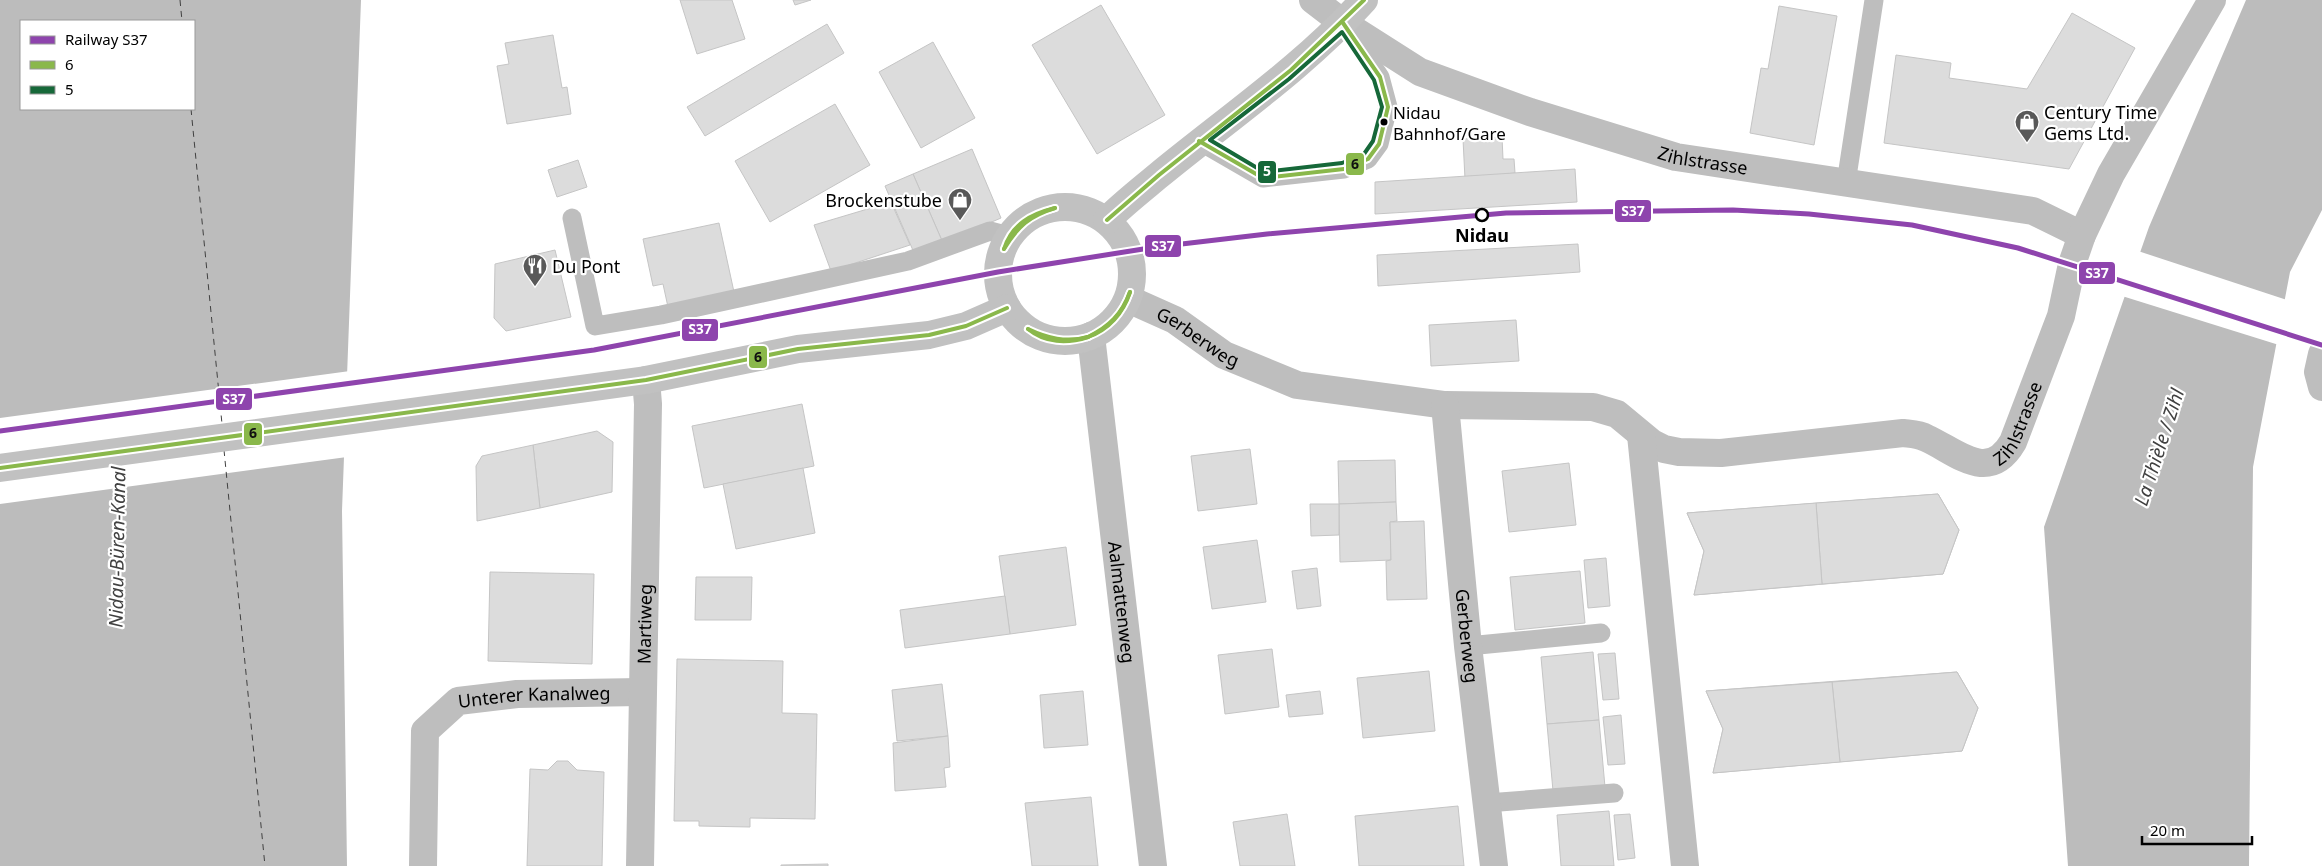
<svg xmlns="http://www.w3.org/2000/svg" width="2322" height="866" viewBox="0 0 2322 866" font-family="'Noto Sans',sans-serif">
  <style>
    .water { fill: #bcbcbc; fill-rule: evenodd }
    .pier { fill: #fff }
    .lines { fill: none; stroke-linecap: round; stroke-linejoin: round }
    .ferry { stroke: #404040; stroke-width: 1; stroke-dasharray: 6 5; stroke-linecap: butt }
    .building { fill: #dcdcdc; stroke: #c5c5c5 }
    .service { stroke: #bebebe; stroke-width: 19 }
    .minor { stroke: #bebebe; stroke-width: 28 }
    .secondary { stroke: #c1c1c1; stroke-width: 28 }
    .bus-1-casing { stroke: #fff; stroke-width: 8 }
    .bus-2-casing { stroke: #fff; stroke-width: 8 }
    .bus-1 { stroke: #8ab84b; stroke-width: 4 }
    .bus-2 { stroke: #166839; stroke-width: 4 }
    .rail-1-casing { stroke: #fff; stroke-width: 9 }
    .rail-1 { stroke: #8e44ad; stroke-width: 5 }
    .bus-dot { fill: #000; stroke: #fff; stroke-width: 2 }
    .stop-dot { fill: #fff; stroke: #000; stroke-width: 2.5 }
    .labels { text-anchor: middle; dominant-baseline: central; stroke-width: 4.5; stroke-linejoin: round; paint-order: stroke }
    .bus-label { font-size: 17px; fill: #000; stroke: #fff; text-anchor: start }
    .poi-label { font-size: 18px; fill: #000; stroke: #fff; text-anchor: start }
    .street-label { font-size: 18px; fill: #000; stroke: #fff }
    .stop-label { font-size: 18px; font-weight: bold; fill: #000; stroke: #fff }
    .water-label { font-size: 19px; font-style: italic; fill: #404040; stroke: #fff }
    .line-badge { stroke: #fff; stroke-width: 2 }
    .badge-label { font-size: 14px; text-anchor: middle; font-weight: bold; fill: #fff }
    .pale-badge-label { font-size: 14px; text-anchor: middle; font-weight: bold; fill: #111 }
  </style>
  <rect width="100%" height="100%" fill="#fff"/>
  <!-- water -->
  <g class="water">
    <path d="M0 0H361L342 511 347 866H0ZM21 21H194V109H21Z"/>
    <polygon points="2246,0 2322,0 2322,210 2290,272 2253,467 2249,866 2068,866 2044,527 2149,227"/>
  </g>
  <!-- pier -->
  <g class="pier">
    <polygon points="2138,251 2287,300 2279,345 2122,296"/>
    <polygon points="350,371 347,457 0,504 0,418"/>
  </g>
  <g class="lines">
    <!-- ferry -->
    <g class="ferry">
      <polyline points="180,0 182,21"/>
      <polyline points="191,109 222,424"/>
      <polyline points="224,450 265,866"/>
    </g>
  </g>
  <!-- building -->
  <g class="building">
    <polygon points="680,0 732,0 745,39 697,54"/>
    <polygon points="793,0 811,0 795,5"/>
    <polygon points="1101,5 1165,115 1097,154 1032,45"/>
    <polygon points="1779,6 1837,16 1814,145 1750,133 1761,68 1768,69"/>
    <polygon points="2072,13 2135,48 2069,169 1884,143 1896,55 1951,63 1949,78 2027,89"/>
    <polygon points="827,24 844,53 705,136 687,107"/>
    <polygon points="553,35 562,88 567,87 571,114 507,124 497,66 509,64 505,43"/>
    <polygon points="933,42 975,118 921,148 879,72"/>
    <polygon points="835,104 870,165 770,222 735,161"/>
    <polygon points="1502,137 1503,159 1514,159 1515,173 1504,174 1504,177 1465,179 1463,139"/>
    <polygon points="972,149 1001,218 943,243 913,174"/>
    <polygon points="578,160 587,187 557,197 548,170"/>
    <polygon points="1575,169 1577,202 1375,214 1375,182"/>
    <polygon points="913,174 943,243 915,255 885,186"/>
    <polygon points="891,202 910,245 831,271 814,225"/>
    <polygon points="719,223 734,292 668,307 663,284 653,286 643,239"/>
    <polygon points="1578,244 1580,272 1378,286 1377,255"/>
    <polygon points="555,250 571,317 506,331 494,318 495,264"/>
    <polygon points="1516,320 1519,361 1431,366 1429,325"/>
    <polygon points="802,404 814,466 704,488 692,426"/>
    <polygon points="597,431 613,442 612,492 540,508 533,445"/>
    <polygon points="533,445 540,508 477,521 476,466 482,456"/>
    <polygon points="1250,449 1257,504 1198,511 1191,456"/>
    <polygon points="1395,460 1396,502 1339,504 1338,461"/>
    <polygon points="1569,463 1576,525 1509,532 1502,471"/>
    <polygon points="803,468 815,533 736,549 723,484"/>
    <polygon points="1938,494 1959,530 1943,574 1694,595 1704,551 1687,513"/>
    <polygon points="1938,494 1959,530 1943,574 1822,584 1816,503"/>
    <polygon points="1396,502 1397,521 1390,522 1391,560 1340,562 1339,504"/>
    <polygon points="1816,503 1822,584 1694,595 1704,551 1687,513"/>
    <polygon points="1310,504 1339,504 1339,535 1311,536"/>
    <polygon points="1424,521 1427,599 1387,600 1386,561 1391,560 1390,522"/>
    <polygon points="1257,540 1266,602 1212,609 1203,547"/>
    <polygon points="1066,547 1076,625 1010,634 999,556"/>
    <polygon points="1606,558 1610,606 1588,608 1584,560"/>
    <polygon points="1317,568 1321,606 1297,609 1292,571"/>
    <polygon points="1580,571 1585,623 1515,630 1510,577"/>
    <polygon points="490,572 594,574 592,664 488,661"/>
    <polygon points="696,577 752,577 751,620 695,620"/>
    <polygon points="1005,596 1010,634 905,648 900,610"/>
    <polygon points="1272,649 1279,707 1225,714 1218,655"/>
    <polygon points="1593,652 1599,720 1547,724 1541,657"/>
    <polygon points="1615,653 1619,699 1603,700 1598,654"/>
    <polygon points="677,659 783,661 782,713 817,714 815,819 750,818 750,827 699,826 699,821 674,821"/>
    <polygon points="1429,671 1435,731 1363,738 1357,678"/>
    <polygon points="1957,672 1978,708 1962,751 1713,773 1723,729 1706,691"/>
    <polygon points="1957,672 1978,708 1962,751 1840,762 1832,682"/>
    <polygon points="1832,682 1840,762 1713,773 1723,729 1706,691"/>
    <polygon points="942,684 948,736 897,741 892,690"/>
    <polygon points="1083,691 1088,745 1044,748 1040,695"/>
    <polygon points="1320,691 1323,714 1289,717 1286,695"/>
    <polygon points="1621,715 1625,764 1608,765 1603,717"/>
    <polygon points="1599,720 1605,787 1553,791 1547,724"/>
    <polygon points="948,736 950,767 944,768 946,787 895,791 893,743"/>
    <polygon points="557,761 568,761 577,770 604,772 602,866 527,866 530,769 548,770"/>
    <polygon points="1091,797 1098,866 1032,866 1025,803"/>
    <polygon points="1458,806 1464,866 1359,866 1355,816"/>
    <polygon points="1609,811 1614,866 1561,866 1557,815"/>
    <polygon points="1287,814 1295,866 1240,866 1233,822"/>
    <polygon points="1630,814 1635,858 1618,860 1614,815"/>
    <polygon points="828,864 828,866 781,866 781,865"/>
  </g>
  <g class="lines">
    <!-- service -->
    <g class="service">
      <polyline points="1199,141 1263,178 1344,169 1368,159 1379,144 1388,107 1380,77 1349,31"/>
      <polyline points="1846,183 1874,0"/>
      <polyline points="572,218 595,326 661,315 908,261 990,231 1009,236"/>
      <polyline points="1468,646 1601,633"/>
      <polyline points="1487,803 1614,793"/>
    </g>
    <!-- minor -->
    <g class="minor">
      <path id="s1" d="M1313 0 1343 23 1420 72 1530 112 1676 157 2033 211 2082 235"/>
      <path id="s2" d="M1128 299 1175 320 1224 355 1297 385 1445 405 1593 407 1617 414 1652 443 1664 449 1679 452 1721 453 1903 433C1911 434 1919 434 1926 438 1956 451 1988 485 2013 442L2061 316 2072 264 2082 235 2111 174 2212 0"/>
      <path id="s3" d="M1091 336 1153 866"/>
      <polyline points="2322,354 2318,372 2322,387"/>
      <path id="s4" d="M1445 405 1468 646 1494 866"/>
      <polyline points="1641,435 1685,866"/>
      <path id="s5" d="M423 866 425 731 458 701 517 694 641 692"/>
      <path id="s6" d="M640 866 648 404 646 380"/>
    </g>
    <!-- secondary -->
    <g class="secondary">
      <circle cx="1065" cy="274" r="67"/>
      <path d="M1107 220C1123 204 1141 190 1159 175 1227 119 1305 66 1364 0"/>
      <polyline points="0,468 646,380 798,349 929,335 966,326 1007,308"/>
    </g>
    <defs>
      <g id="bus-1">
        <polyline points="1199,141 1263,178 1344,169 1368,159 1379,144 1388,107 1380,77 1343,23"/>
        <polyline points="1107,220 1159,175 1291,70 1364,0"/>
        <path d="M1004 249C1012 224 1031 214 1055 208"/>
        <path d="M1004 249C1018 226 1029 216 1055 208"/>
        <path d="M1028 329C1047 338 1066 343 1088 337"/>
        <path d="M1028 329C1045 343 1067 344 1088 337"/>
        <path d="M1088 337C1109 327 1122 314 1130 292"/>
        <path d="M1088 337C1109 329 1123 313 1130 292"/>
        <polyline points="0,468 646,380 798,349 929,335 966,326 1007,308"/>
      </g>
      <polygon id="bus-2" points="1342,32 1374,80 1382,107 1373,141 1364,154 1342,163 1264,172 1210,140 1289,79"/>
    </defs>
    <!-- bus-1 casing -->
    <use href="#bus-1" class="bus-1-casing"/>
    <!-- bus-2 casing -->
    <use href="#bus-2" class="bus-2-casing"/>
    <!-- bus-1 -->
    <use href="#bus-1" class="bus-1"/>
    <!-- bus-2 -->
    <use href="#bus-2" class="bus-2"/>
    <defs>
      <polyline id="rail-1" points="0,431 594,350 998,272 1156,247 1267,234 1506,213 1733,210 1809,214 1912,225 2018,248 2322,345"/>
    </defs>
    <!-- rail-1 casing -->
    <use href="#rail-1" class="rail-1-casing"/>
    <!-- rail-1 -->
    <use href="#rail-1" class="rail-1"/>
  </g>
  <!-- icons -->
  <defs>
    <symbol id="shop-pin" viewBox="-11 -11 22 30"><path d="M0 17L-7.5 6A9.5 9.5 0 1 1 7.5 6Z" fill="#595959" stroke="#fff"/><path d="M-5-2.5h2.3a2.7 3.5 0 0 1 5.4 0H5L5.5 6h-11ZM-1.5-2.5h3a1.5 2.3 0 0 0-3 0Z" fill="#fff"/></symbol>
    <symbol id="restaurant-pin" viewBox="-11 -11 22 30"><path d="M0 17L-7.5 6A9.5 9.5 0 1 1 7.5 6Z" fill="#595959" stroke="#fff"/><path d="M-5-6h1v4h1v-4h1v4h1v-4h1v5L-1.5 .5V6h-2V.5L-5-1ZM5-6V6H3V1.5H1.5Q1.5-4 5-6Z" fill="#fff"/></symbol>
  </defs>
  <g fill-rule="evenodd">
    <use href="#shop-pin" x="2013" y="108" width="28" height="38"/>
    <use href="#shop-pin" x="946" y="186" width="28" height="38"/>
    <use href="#restaurant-pin" x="521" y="252" width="28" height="38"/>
  </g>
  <!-- markers -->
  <circle class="bus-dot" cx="1384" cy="122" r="4.5"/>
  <circle class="stop-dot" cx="1482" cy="215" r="6"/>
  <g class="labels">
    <!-- bus labels -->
    <g class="bus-label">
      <text x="1393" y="112">Nidau<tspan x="1393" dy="21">Bahnhof/Gare</tspan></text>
    </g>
    <!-- poi labels -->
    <g class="poi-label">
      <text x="2044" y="112">Century Time<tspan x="2044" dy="21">Gems Ltd.</tspan></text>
      <text x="942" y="200" text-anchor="end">Brockenstube</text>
      <text x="552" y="266">Du Pont</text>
    </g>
    <!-- street labels -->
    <g class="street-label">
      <text stroke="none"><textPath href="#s1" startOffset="426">Zihlstrasse</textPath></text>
      <text stroke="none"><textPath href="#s2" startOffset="80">Gerberweg</textPath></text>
      <text stroke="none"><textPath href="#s2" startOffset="956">Zihlstrasse</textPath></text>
      <text stroke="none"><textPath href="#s3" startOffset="268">Aalmattenweg</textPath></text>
      <text stroke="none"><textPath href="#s6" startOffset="242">Martiweg</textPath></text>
      <text stroke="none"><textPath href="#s4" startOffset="232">Gerberweg</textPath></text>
      <text stroke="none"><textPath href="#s5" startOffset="256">Unterer Kanalweg</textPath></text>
    </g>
    <!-- stop labels -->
    <g class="stop-label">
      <text x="1482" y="235">Nidau</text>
    </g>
    <!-- water labels -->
    <g class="water-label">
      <text transform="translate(2159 447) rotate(-72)">La Thièle / Zihl</text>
      <text transform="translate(117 547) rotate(-89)">Nidau-Büren-Kanal</text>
    </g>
  </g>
  <g class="line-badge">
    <rect x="1345" y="152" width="20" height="24" rx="5" fill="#8ab84b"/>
    <rect x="1257" y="160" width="20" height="24" rx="5" fill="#166839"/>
    <rect x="1614" y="199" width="38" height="24" rx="5" fill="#8e44ad"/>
    <rect x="1144" y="234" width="38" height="24" rx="5" fill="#8e44ad"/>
    <rect x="2078" y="261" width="38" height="24" rx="5" fill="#8e44ad"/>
    <rect x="681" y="318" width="38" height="24" rx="5" fill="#8e44ad"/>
    <rect x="748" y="345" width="20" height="24" rx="5" fill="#8ab84b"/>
    <rect x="215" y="387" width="38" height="24" rx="5" fill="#8e44ad"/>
    <rect x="243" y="422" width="20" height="24" rx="5" fill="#8ab84b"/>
  </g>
  <g class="badge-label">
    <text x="1267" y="176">5</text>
    <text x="1633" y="216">S37</text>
    <text x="1163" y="251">S37</text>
    <text x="2097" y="278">S37</text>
    <text x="700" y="334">S37</text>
    <text x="234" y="404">S37</text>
  </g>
  <g class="pale-badge-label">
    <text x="1355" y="169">6</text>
    <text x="758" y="362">6</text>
    <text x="253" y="438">6</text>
  </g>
  <!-- legend -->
  <rect x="20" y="20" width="175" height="90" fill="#ffffff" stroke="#999999"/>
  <rect x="30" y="36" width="25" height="8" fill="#8e44ad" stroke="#999999"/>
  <text x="65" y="45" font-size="15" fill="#000000">Railway S37</text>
  <rect x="30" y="61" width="25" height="8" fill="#8ab84b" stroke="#999999"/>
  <text x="65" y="70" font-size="15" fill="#000000">6</text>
  <rect x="30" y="86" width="25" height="8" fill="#166839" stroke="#999999"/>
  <text x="65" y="95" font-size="15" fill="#000000">5</text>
  <!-- scale -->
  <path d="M2142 836v8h110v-8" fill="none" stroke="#000000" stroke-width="2.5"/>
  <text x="2150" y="836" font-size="15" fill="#000000" stroke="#ffffff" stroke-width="4" paint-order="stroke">20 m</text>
</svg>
